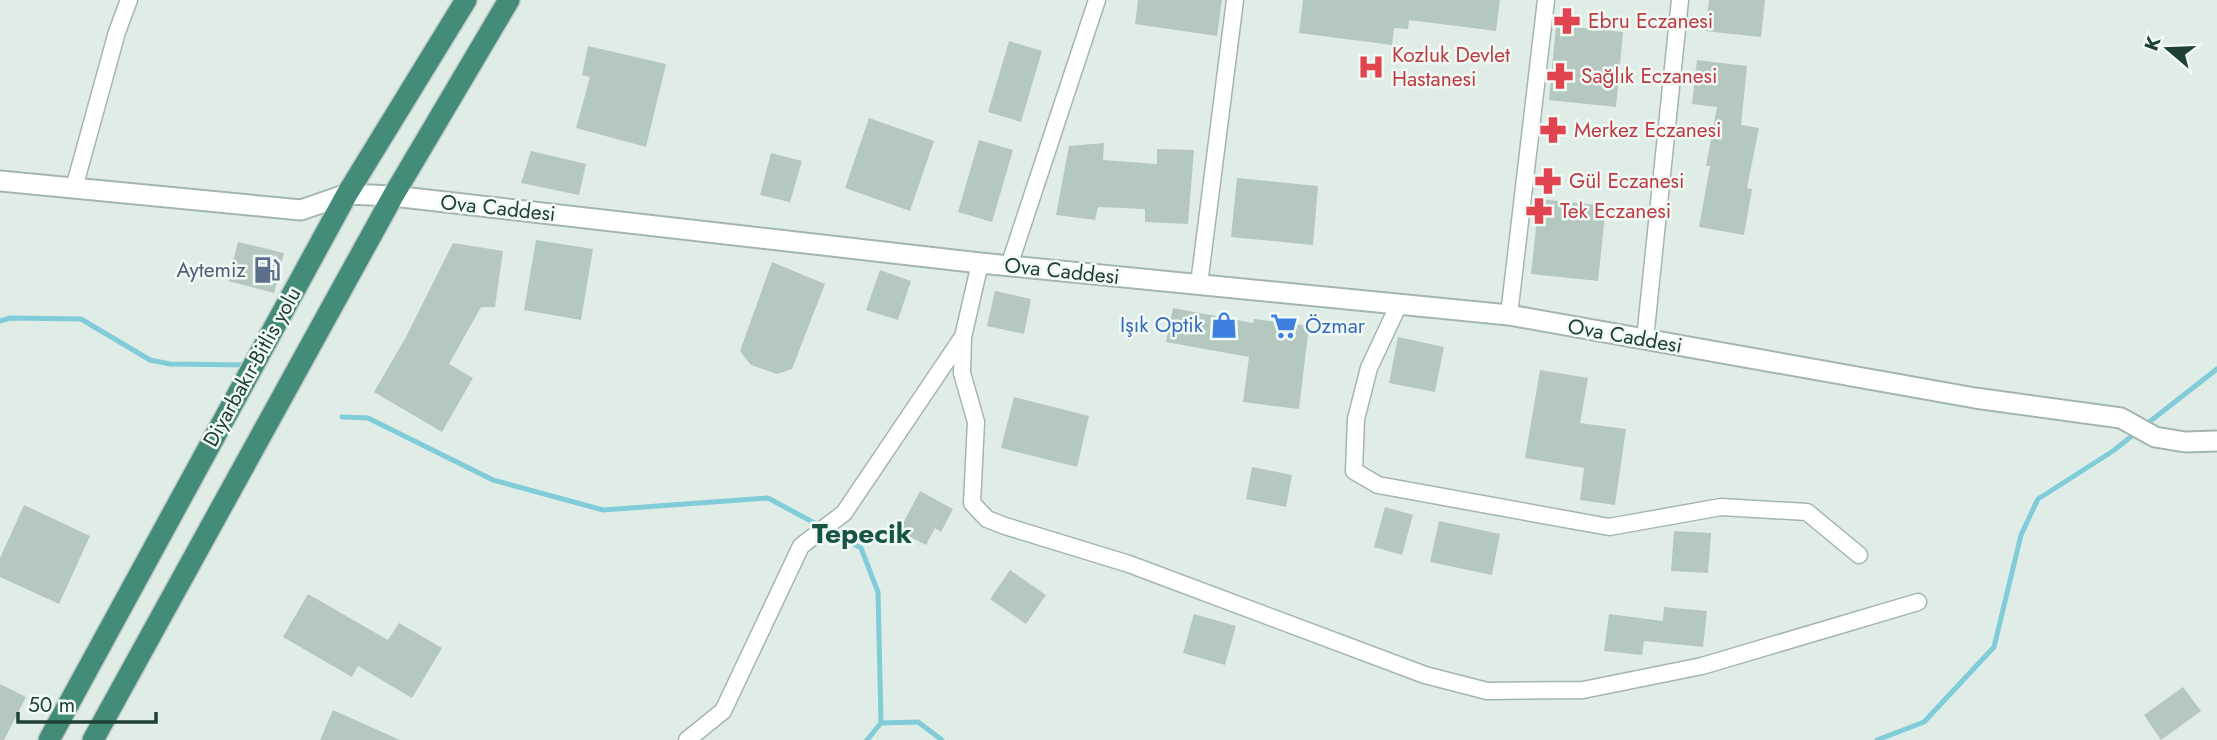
<svg xmlns="http://www.w3.org/2000/svg" width="2217" height="740" viewBox="0 0 2217 740" font-family="Jost,sans-serif">
  <style>
    .lines { fill: none; stroke-linecap: round; stroke-linejoin: round }
    .stream { stroke: #81ccd9; stroke-width: 5 }
    .building { fill: #b5c8c0 }
    .minor-casing { stroke: #a2b6af; stroke-width: 19 }
    .tertiary-casing { stroke: #a2b6af; stroke-width: 23 }
    .trunk-casing { stroke: #c0cac7; stroke-width: 24 }
    .minor { stroke: #fff; stroke-width: 16 }
    .tertiary { stroke: #fff; stroke-width: 19 }
    .trunk { stroke: #438c7a; stroke-width: 21 }
    .labels { text-anchor: middle; dominant-baseline: central; stroke-width: 5; stroke-linejoin: round; paint-order: stroke }
    .health-label { font-size: 21px; fill: #be3a42; stroke: #f1f9f5; text-anchor: start }
    .street-label { font-size: 21px; fill: #1f4037; stroke: #f1f9f5 }
    .service-label { font-size: 21px; fill: #4e5e75; stroke: #f1f9f5; text-anchor: end }
    .shop-label { font-size: 21px; fill: #366cbe; stroke: #f1f9f5; text-anchor: end }
    .district-label { font-size: 28px; font-weight: bold; fill: #185446; stroke: #f1f9f5 }
  </style>
  <rect width="100%" height="100%" fill="#e0ede7"/>
  <g class="lines">
    <!-- stream -->
    <g class="stream">
      <polyline points="0,321 10,318 81,319 150,360 170,364 247,365"/>
      <polyline points="342,417 368,418 493,480 603,510 768,498 861,548 878,592 881,723 867,740"/>
      <polyline points="2144,426 2217,369"/>
      <polyline points="881,723 918,722 942,740"/>
      <polyline points="1877,740 1924,722 1994,647 2021,535 2038,499 2113,451 2137,432"/>
    </g>
  </g>
  <!-- building -->
  <g class="building">
    <polygon points="1138,0 1222,0 1217,36 1135,24"/>
    <polygon points="1303,0 1500,0 1496,31 1409,20 1408,29 1394,28 1392,45 1299,33"/>
    <polygon points="1709,0 1765,0 1761,37 1705,31"/>
    <polygon points="1556,25 1623,32 1616,107 1549,100"/>
    <polygon points="1009,41 1042,51 1021,122 988,112"/>
    <polygon points="588,46 666,64 646,147 576,128 590,77 582,75"/>
    <polygon points="1697,60 1747,66 1741,125 1759,128 1747,188 1752,189 1744,235 1699,227 1710,166 1706,166 1717,107 1692,104"/>
    <polygon points="869,118 934,141 910,211 845,188"/>
    <polygon points="979,140 1013,150 992,222 958,212"/>
    <polygon points="1104,143 1103,160 1157,164 1157,149 1194,150 1188,224 1145,222 1145,209 1098,207 1095,220 1056,215 1069,146"/>
    <polygon points="531,151 586,164 579,195 521,183"/>
    <polygon points="771,153 802,161 790,202 760,195"/>
    <polygon points="1237,178 1318,186 1313,245 1231,237"/>
    <polygon points="1539,199 1606,206 1598,281 1531,274"/>
    <polygon points="536,240 593,249 581,320 524,310"/>
    <polygon points="238,242 284,253 274,293 228,281"/>
    <polygon points="453,243 503,251 495,307 481,307 449,364 473,378 442,432 374,392 406,337"/>
    <polygon points="772,262 825,284 792,369 777,374 751,365 740,351"/>
    <polygon points="880,270 911,281 898,320 866,310"/>
    <polygon points="995,291 1031,299 1024,334 987,326"/>
    <polygon points="1173,308 1253,323 1254,319 1309,326 1299,409 1243,402 1249,357 1166,342"/>
    <polygon points="1398,337 1444,347 1435,392 1389,383"/>
    <polygon points="1540,370 1588,378 1580,423 1626,429 1615,505 1580,500 1584,468 1525,458"/>
    <polygon points="1014,397 1089,416 1077,467 1001,448"/>
    <polygon points="1252,467 1292,475 1286,507 1246,499"/>
    <polygon points="920,491 953,509 941,532 935,528 926,545 899,531"/>
    <polygon points="24,505 90,536 59,604 0,577 0,558"/>
    <polygon points="1385,507 1413,515 1402,555 1374,547"/>
    <polygon points="1439,521 1500,534 1492,575 1430,562"/>
    <polygon points="1674,531 1711,533 1708,573 1671,571"/>
    <polygon points="1010,570 1046,595 1026,624 990,599"/>
    <polygon points="308,594 388,640 399,623 442,648 412,698 358,666 352,677 283,637"/>
    <polygon points="1664,607 1707,611 1703,647 1644,641 1642,655 1604,651 1609,614 1663,621"/>
    <polygon points="1194,614 1236,626 1225,665 1183,653"/>
    <polygon points="0,684 26,697 4,740 0,740"/>
    <polygon points="2183,687 2201,711 2161,740 2144,715"/>
    <polygon points="333,710 400,740 320,740"/>
  </g>
  <g class="lines">
    <defs>
      <g id="minor">
        <polyline points="74,188 117,32 129,0"/>
        <polyline points="980,263 963,337 962,373 976,422 972,503 987,519 1005,526 1129,564 1425,675 1487,691 1583,690 1702,666 1918,602"/>
        <polyline points="1009,266 1097,0"/>
        <polyline points="1199,284 1235,0"/>
        <polyline points="1399,304 1369,368 1356,419 1354,471 1378,485 1609,527 1721,507 1807,512 1859,555"/>
        <polyline points="1509,315 1546,0"/>
        <polyline points="1645,339 1680,0"/>
        <polyline points="687,740 723,711 801,546 844,513 962,338"/>
      </g>
      <polyline id="tertiary" points="0,181 301,210 347,194 393,196 980,263 1509,315 1975,398 2121,418 2155,437 2185,442 2217,441"/>
      <g id="trunk">
        <polyline points="49,740 347,194 466,0"/>
        <polyline points="93,740 393,196 509,0"/>
      </g>
    </defs>
    <!-- minor casing -->
    <use href="#minor" class="minor-casing"/>
    <!-- tertiary casing -->
    <use href="#tertiary" class="tertiary-casing"/>
    <!-- trunk casing -->
    <use href="#trunk" class="trunk-casing"/>
    <!-- minor -->
    <use href="#minor" class="minor"/>
    <!-- tertiary -->
    <use href="#tertiary" class="tertiary"/>
    <!-- trunk -->
    <use href="#trunk" class="trunk"/>
  </g>
  <!-- icons -->
  <defs>
    <symbol id="pharmacy-bare" viewBox="-9 -9 18 18"><path d="M-2-6h4v4h4v4h-4v4h-4v-4h-4v-4h4Z" fill="#e0444e" stroke="#f1f9f5" stroke-width="2.5" paint-order="stroke"/></symbol>
    <symbol id="hospital-bare" viewBox="-9 -9 18 18"><path d="M-5-5h3v3.5h4V-5h3V5h-3V1.5h-4V5h-3Z" fill="#e0444e" stroke="#f1f9f5" stroke-width="2.5" paint-order="stroke"/></symbol>
    <symbol id="fuel-bare" viewBox="-9 -9 18 18"><path d="M-5.5-6h7V0h2V4h1.3V-2.5L3-4.5l.8-.8L6-3V5H2.5V1h-1V6h-7ZM-4.2-4.7v3.2H.2V-4.7Z" fill="#5c6f8a" stroke="#f1f9f5" stroke-width="2.5" paint-order="stroke"/></symbol>
    <symbol id="shop-bare" viewBox="-9 -9 18 18"><path d="M-5-2.5h2.3a2.7 3.5 0 0 1 5.4 0H5L5.5 6h-11ZM-1.5-2.5h3a1.5 2.3 0 0 0-3 0Z" fill="#3f7fe0" stroke="#f1f9f5" stroke-width="2.5" paint-order="stroke"/></symbol>
    <symbol id="supermarket-bare" viewBox="-9 -9 18 18"><path d="M-6-5.5h2.5l.6 2H6L4.5 2H-2.5L-4.4-4H-6ZM-1.5 3.2a1.3 1.3 0 1 0 .1 0ZM3 3.2a1.3 1.3 0 1 0 .1 0Z" fill="#3f7fe0" stroke="#f1f9f5" stroke-width="2.5" paint-order="stroke"/></symbol>
  </defs>
  <g fill-rule="evenodd">
    <use href="#pharmacy-bare" x="1548" y="2" width="38" height="38"/>
    <use href="#hospital-bare" x="1352" y="48" width="38" height="38"/>
    <use href="#pharmacy-bare" x="1541" y="57" width="38" height="38"/>
    <use href="#pharmacy-bare" x="1534" y="111" width="38" height="38"/>
    <use href="#pharmacy-bare" x="1529" y="162" width="38" height="38"/>
    <use href="#pharmacy-bare" x="1520" y="192" width="38" height="38"/>
    <use href="#fuel-bare" x="248" y="251" width="38" height="38"/>
    <use href="#shop-bare" x="1205" y="306" width="38" height="38"/>
    <use href="#supermarket-bare" x="1265" y="307" width="38" height="38"/>
  </g>
  <g class="labels">
    <!-- health labels -->
    <g class="health-label">
      <text x="1588" y="21">Ebru Eczanesi</text>
      <text x="1392" y="55">Kozluk Devlet<tspan x="1392" dy="24">Hastanesi</tspan></text>
      <text x="1581" y="76">Sağlık Eczanesi</text>
      <text x="1574" y="130">Merkez Eczanesi</text>
      <text x="1569" y="181">Gül Eczanesi</text>
      <text x="1560" y="211">Tek Eczanesi</text>
    </g>
    <!-- street labels -->
    <g class="street-label">
      <text transform="translate(498 208) rotate(6)">Ova Caddesi</text>
      <text transform="translate(1062 271) rotate(6)">Ova Caddesi</text>
      <text transform="translate(1625 336) rotate(10)">Ova Caddesi</text>
      <text transform="translate(252 367) rotate(-61)">Diyarbakır-Bitlis yolu</text>
    </g>
    <!-- service labels -->
    <g class="service-label">
      <text x="246" y="270">Aytemiz</text>
    </g>
    <!-- shop labels -->
    <g class="shop-label">
      <text x="1203" y="325">Işık Optik</text>
      <text x="1305" y="326" text-anchor="start">Özmar</text>
    </g>
    <!-- district labels -->
    <g class="district-label">
      <text x="862" y="533">Tepecik</text>
    </g>
  </g>
  <!-- north arrow -->
  <g transform="translate(2168 49) rotate(289)" stroke="#f1f9f5" stroke-width="5" paint-order="stroke">
  <path d="M0-5L12 26L0 18L-12 26Z" fill="#1f4037"/>
  <text y="-10" font-size="19" font-weight="bold" text-anchor="middle" fill="#1f4037">K</text>
  </g>
  <!-- scale -->
  <path d="M18 712v10h138v-10" fill="none" stroke="#1f4037" stroke-width="3.5"/>
  <text x="28" y="712" font-size="21" fill="#1f4037" stroke="#f1f9f5" stroke-width="5" paint-order="stroke">50 m</text>
</svg>
